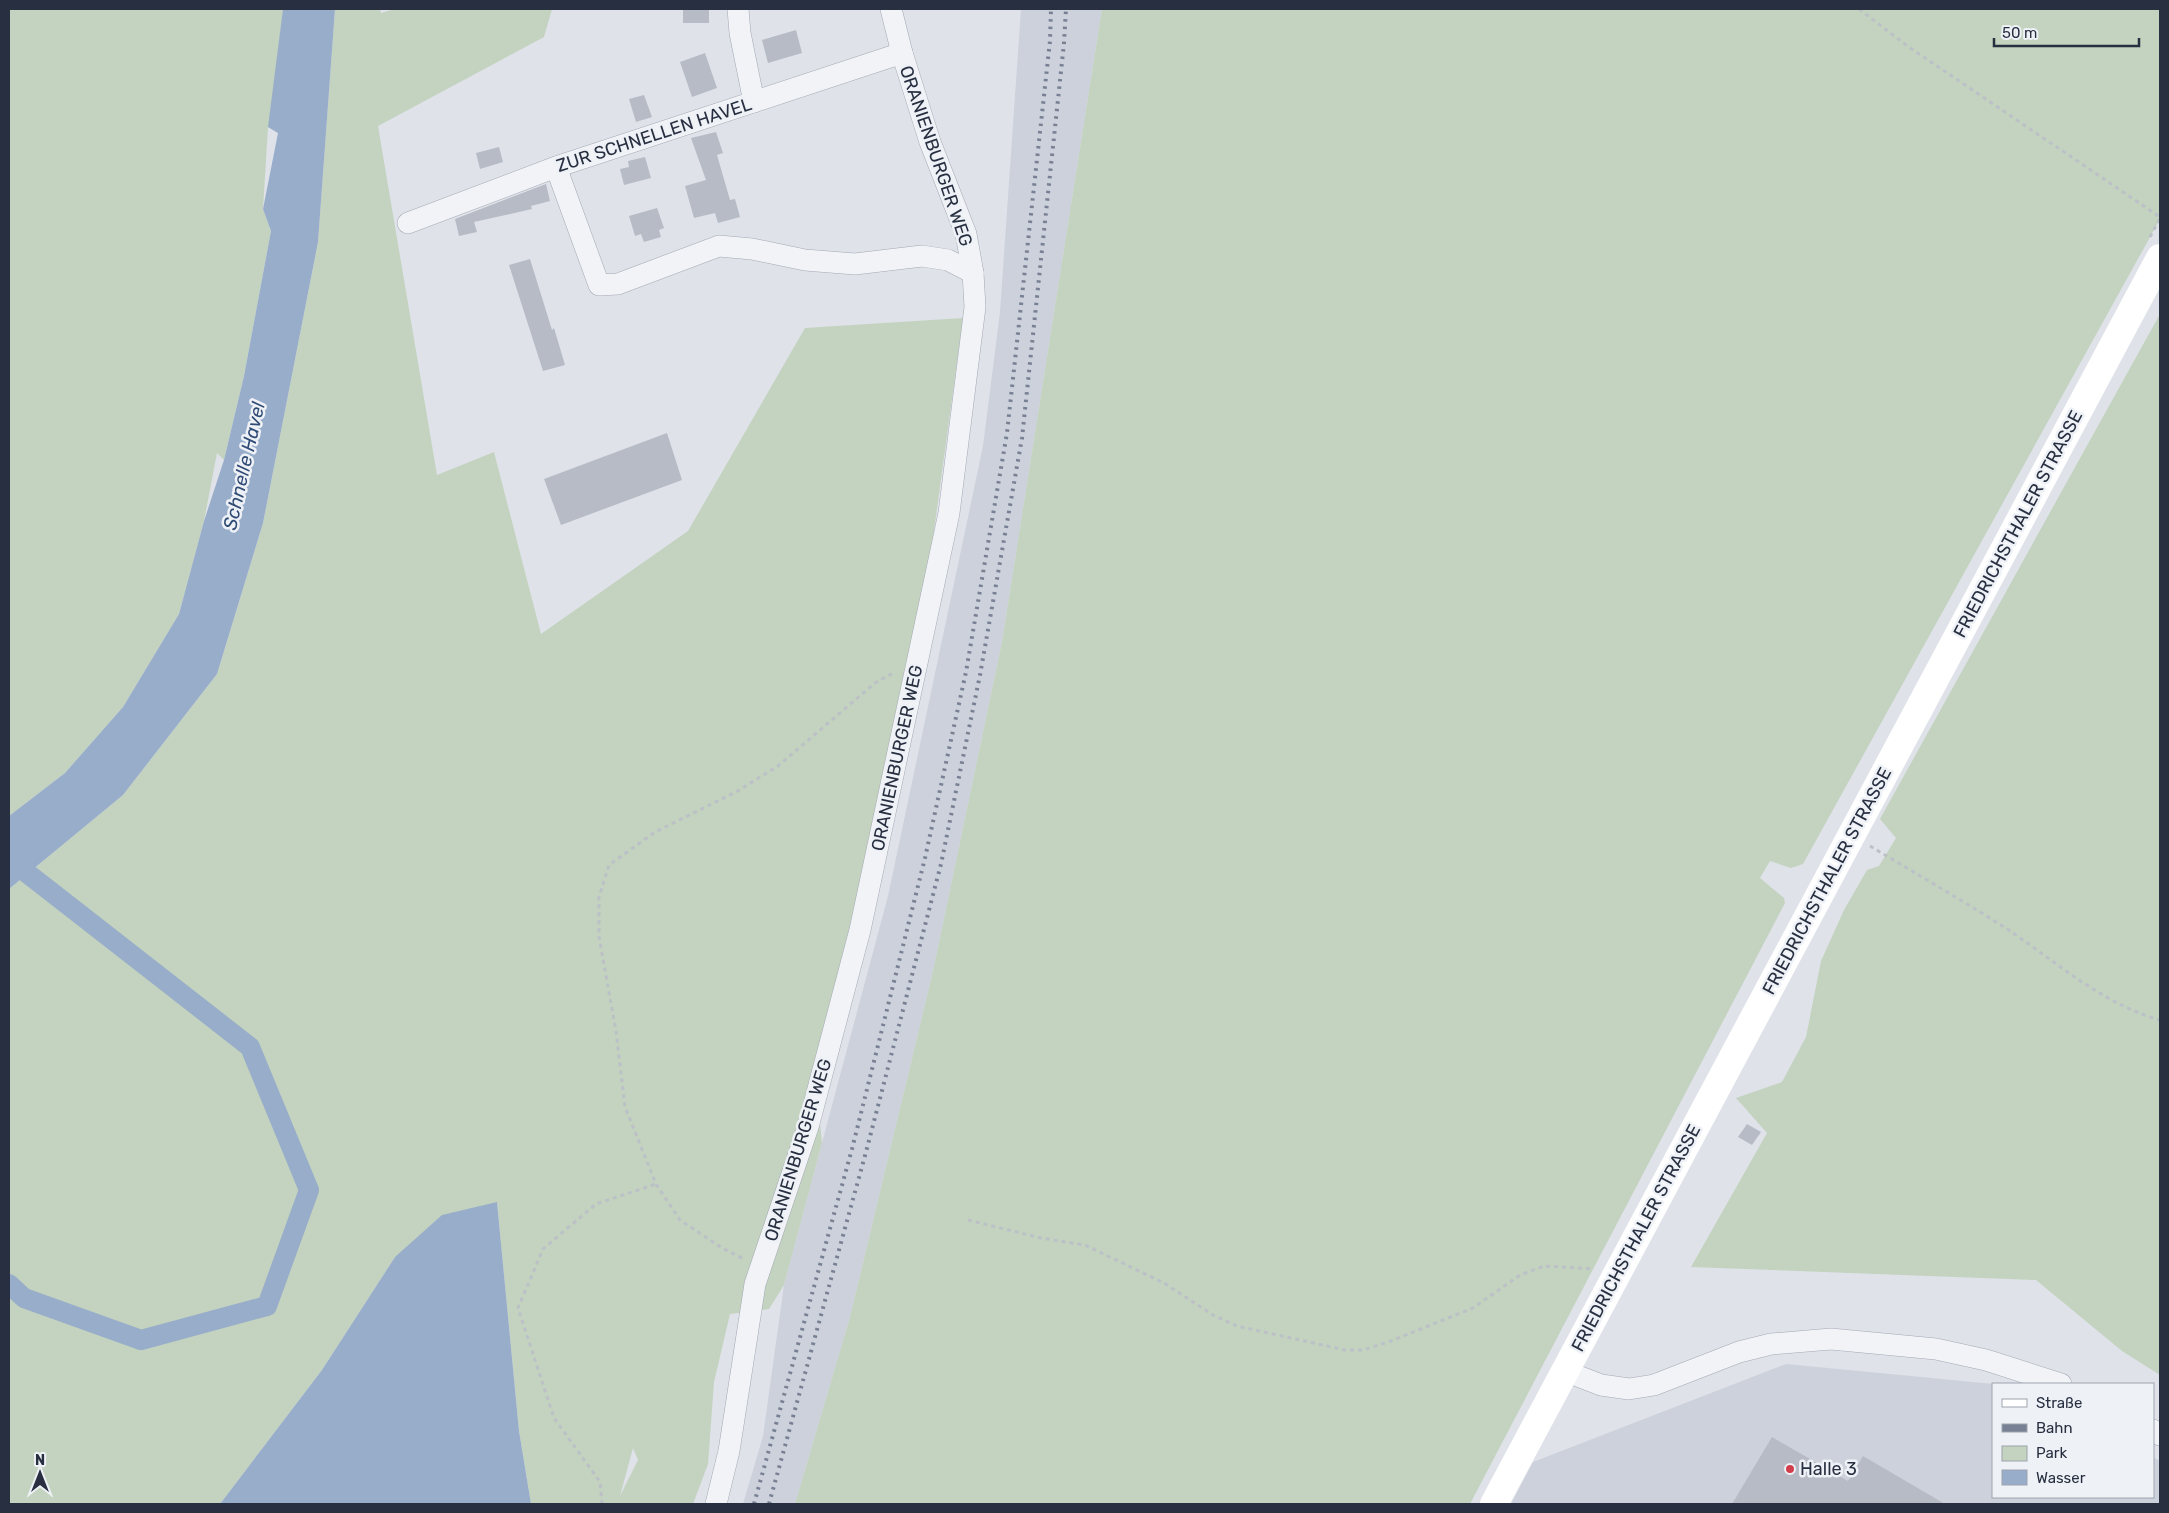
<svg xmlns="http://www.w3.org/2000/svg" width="2169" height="1513" viewBox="0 0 2169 1513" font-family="Rubik,sans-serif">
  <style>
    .built { fill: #cdd1db }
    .green { fill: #c3d3bf; fill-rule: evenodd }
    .water { fill: #98adca }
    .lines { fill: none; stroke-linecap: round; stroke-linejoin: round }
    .canal { stroke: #98adca; stroke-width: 20 }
    .building { fill: #b6bbc6 }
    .street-casing { stroke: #a4a9b3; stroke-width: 22 }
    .path { stroke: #bcc0c7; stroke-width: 3; stroke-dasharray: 4 4; stroke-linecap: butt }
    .street { stroke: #f1f3f7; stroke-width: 21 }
    .secondary { stroke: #fff; stroke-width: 28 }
    .rail { stroke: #788093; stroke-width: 4; stroke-dasharray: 2.5 5; stroke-linecap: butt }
    .poi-dot { fill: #d23f4c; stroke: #eef1f6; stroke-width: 2 }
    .labels { text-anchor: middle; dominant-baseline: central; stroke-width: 5; stroke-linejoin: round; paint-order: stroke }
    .street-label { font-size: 18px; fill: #272f40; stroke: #eef1f6 }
    .poi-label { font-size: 18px; fill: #272f40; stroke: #eef1f6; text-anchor: start }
    .water-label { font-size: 19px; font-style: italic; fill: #304b75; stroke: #eef1f6 }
  </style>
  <rect width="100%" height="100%" fill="#dfe2e9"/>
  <!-- built -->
  <g class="built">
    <polygon points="1021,9 1102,9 1002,642 933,971 850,1317 795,1504 743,1504 763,1436 784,1285 888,896 983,446 1000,312"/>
    <polygon points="1786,1364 1994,1384 1993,1384 1993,1497 2153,1497 2153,1457 2160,1461 2160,1504 1511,1504 1533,1462"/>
  </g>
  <!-- green -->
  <g class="green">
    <polygon points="9,9 289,9 278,133 268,127 263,209 271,231 244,376 224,460 217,453 204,521 179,614 123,707 65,773 9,816"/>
    <path d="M335 9H380L381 13 395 9H552L544 37 378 126 437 475 494 452 541 634 688 531 805 328 963 318 927 582 919 653 815 1076 822 1143 784 1285 769 1309 730 1314 714 1382 708 1464 693 1504H531L519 1431 497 1202 395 1257 322 1370 220 1504H9V889L123 795 217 674 263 523 318 242ZM633 1448 638 1460 620 1496Z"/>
    <polygon points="1102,9 2160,9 2160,219 1803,864 1791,868 1770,861 1760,878 1784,898 1785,903 1470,1504 795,1504 850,1317 933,971 1002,642"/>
    <polygon points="2160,314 2160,1375 2122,1351 2036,1280 1691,1267 1767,1133 1736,1098 1782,1082 1806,1037 1821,961 1844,910 1867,870 1879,866 1896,838 1880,819"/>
  </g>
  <!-- water -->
  <g class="water">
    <polygon points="283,9 335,9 318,242 263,523 217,674 123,795 9,889 9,816 65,773 123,707 179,614 204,521 224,460 244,376 271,231 263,209 278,133 268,127"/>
    <polygon points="497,1202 519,1431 531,1504 220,1504 322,1370 395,1257 442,1215"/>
  </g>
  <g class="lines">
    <!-- canal -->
    <polyline class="canal" points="9,859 250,1047 309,1190 267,1306 141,1340 24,1298 9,1284"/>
  </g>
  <!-- building -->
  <g class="building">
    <rect x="683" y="9" width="26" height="14"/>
    <polygon points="796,30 802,53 768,63 762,40"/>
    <polygon points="705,53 717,88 692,97 680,62"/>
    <polygon points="644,95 652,117 636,122 629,99"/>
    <polygon points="716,132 723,153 717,155 730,200 735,199 740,217 718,223 715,213 694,218 685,186 706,180 691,138"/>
    <polygon points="499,147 503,162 480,169 476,153"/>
    <polygon points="645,157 651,178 624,185 620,169 629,167 628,161"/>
    <polygon points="546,184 550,201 531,206 532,209 474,222 477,232 459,236 455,219"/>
    <polygon points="657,208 664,228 659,230 661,237 644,242 641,234 635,236 629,216"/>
    <polygon points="530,259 552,330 554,328 565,365 543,371 509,265"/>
    <polygon points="667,433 682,480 561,525 544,479"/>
    <polygon points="1747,1124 1761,1132 1752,1145 1738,1137"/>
    <polygon points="1772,1437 1848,1481 1863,1456 1945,1504 1732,1504"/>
  </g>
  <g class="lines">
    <defs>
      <g id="street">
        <polyline points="738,9 740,33 754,102"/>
        <polyline points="556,167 599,285 618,284 719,246 752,249 805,260 855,264 922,256 948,260 973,273"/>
        <polyline points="408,223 556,167 902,53"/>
        <polyline points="1565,1371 1601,1385 1629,1389 1654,1385 1739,1352 1771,1344 1831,1339 1936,1349 1986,1360 2061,1384"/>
        <polyline points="2153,1430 2160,1435"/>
        <polyline points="716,1504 729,1451 755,1284 808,1127 860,930 949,513 975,307 973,273 966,234 930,142 902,53 891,9"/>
      </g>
    </defs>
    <!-- street casing -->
    <use href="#street" class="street-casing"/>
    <!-- path -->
    <g class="path">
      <polyline points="1859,9 1906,45 2160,217"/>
      <polyline points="2150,237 2160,218"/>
      <path d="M1870 846C1915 873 1960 899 2004 927 2054 960 2102 1004 2160 1020"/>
      <polyline points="968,1220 1041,1238 1085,1245 1164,1283 1213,1315 1237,1326 1345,1350 1363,1350 1391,1341 1473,1308 1520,1275 1544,1266 1594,1269"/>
      <polyline points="742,1258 722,1248 680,1220 656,1184 625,1107 616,1031 599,937 599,897 609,865 655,832 736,792 778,766 875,683 895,672"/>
      <polyline points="602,1504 600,1482 554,1418 518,1308 543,1249 596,1204 656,1184"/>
    </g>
    <!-- street -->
    <use href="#street" class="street"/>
    <!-- secondary -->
    <polyline class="secondary" points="1494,1504 2160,258"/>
    <!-- rail -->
    <g class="rail">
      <polyline points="754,1504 852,1149 925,858 966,672 1007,433 1050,41 1051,9"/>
      <polyline points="769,1504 866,1152 941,864 980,675 1022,438 1064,43 1066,9"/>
    </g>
  </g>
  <!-- markers -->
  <circle class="poi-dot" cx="1790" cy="1469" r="5"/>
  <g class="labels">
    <!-- street labels -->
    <g class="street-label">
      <text transform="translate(654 135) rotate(-18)">ZUR SCHNELLEN HAVEL</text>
      <text transform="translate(936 156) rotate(71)">ORANIENBURGER WEG</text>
      <text transform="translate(2018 524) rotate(-62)">FRIEDRICHSTHALER STRASSE</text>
      <text transform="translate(897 758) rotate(-78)">ORANIENBURGER WEG</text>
      <text transform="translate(1827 881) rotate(-62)">FRIEDRICHSTHALER STRASSE</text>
      <text transform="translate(798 1150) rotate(-73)">ORANIENBURGER WEG</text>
      <text transform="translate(1636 1238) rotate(-62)">FRIEDRICHSTHALER STRASSE</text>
    </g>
    <!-- poi labels -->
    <g class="poi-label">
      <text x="1800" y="1469">Halle 3</text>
    </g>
    <!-- water labels -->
    <g class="water-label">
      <text transform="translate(244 466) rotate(-77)">Schnelle Havel</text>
    </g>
  </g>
  <!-- border -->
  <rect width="2169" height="1513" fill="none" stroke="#272f40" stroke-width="20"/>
  <!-- legend -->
  <rect x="1992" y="1383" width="162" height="115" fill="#eef1f6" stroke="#9ea3ad"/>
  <rect x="2002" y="1399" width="25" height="8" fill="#ffffff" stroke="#9ea3ad"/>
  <text x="2036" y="1408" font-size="15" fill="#272f40">Straße</text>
  <rect x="2002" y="1424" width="25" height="8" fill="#788093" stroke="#9ea3ad"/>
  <text x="2036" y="1433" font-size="15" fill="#272f40">Bahn</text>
  <rect x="2002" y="1446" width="25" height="15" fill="#c3d3bf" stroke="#9ea3ad"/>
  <text x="2036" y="1458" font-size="15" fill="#272f40">Park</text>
  <rect x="2002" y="1470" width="25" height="15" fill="#98adca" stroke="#9ea3ad"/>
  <text x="2036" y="1483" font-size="15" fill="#272f40">Wasser</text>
  <!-- north arrow -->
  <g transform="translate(40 1473)" stroke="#eef1f6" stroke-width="4" paint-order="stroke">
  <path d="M0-4L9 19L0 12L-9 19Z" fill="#272f40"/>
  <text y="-8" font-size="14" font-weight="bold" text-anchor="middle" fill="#272f40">N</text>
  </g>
  <!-- scale -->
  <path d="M1994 38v8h145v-8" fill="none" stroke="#272f40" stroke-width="2.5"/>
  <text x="2002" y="38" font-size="15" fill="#272f40" stroke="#eef1f6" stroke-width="4" paint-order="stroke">50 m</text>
</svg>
